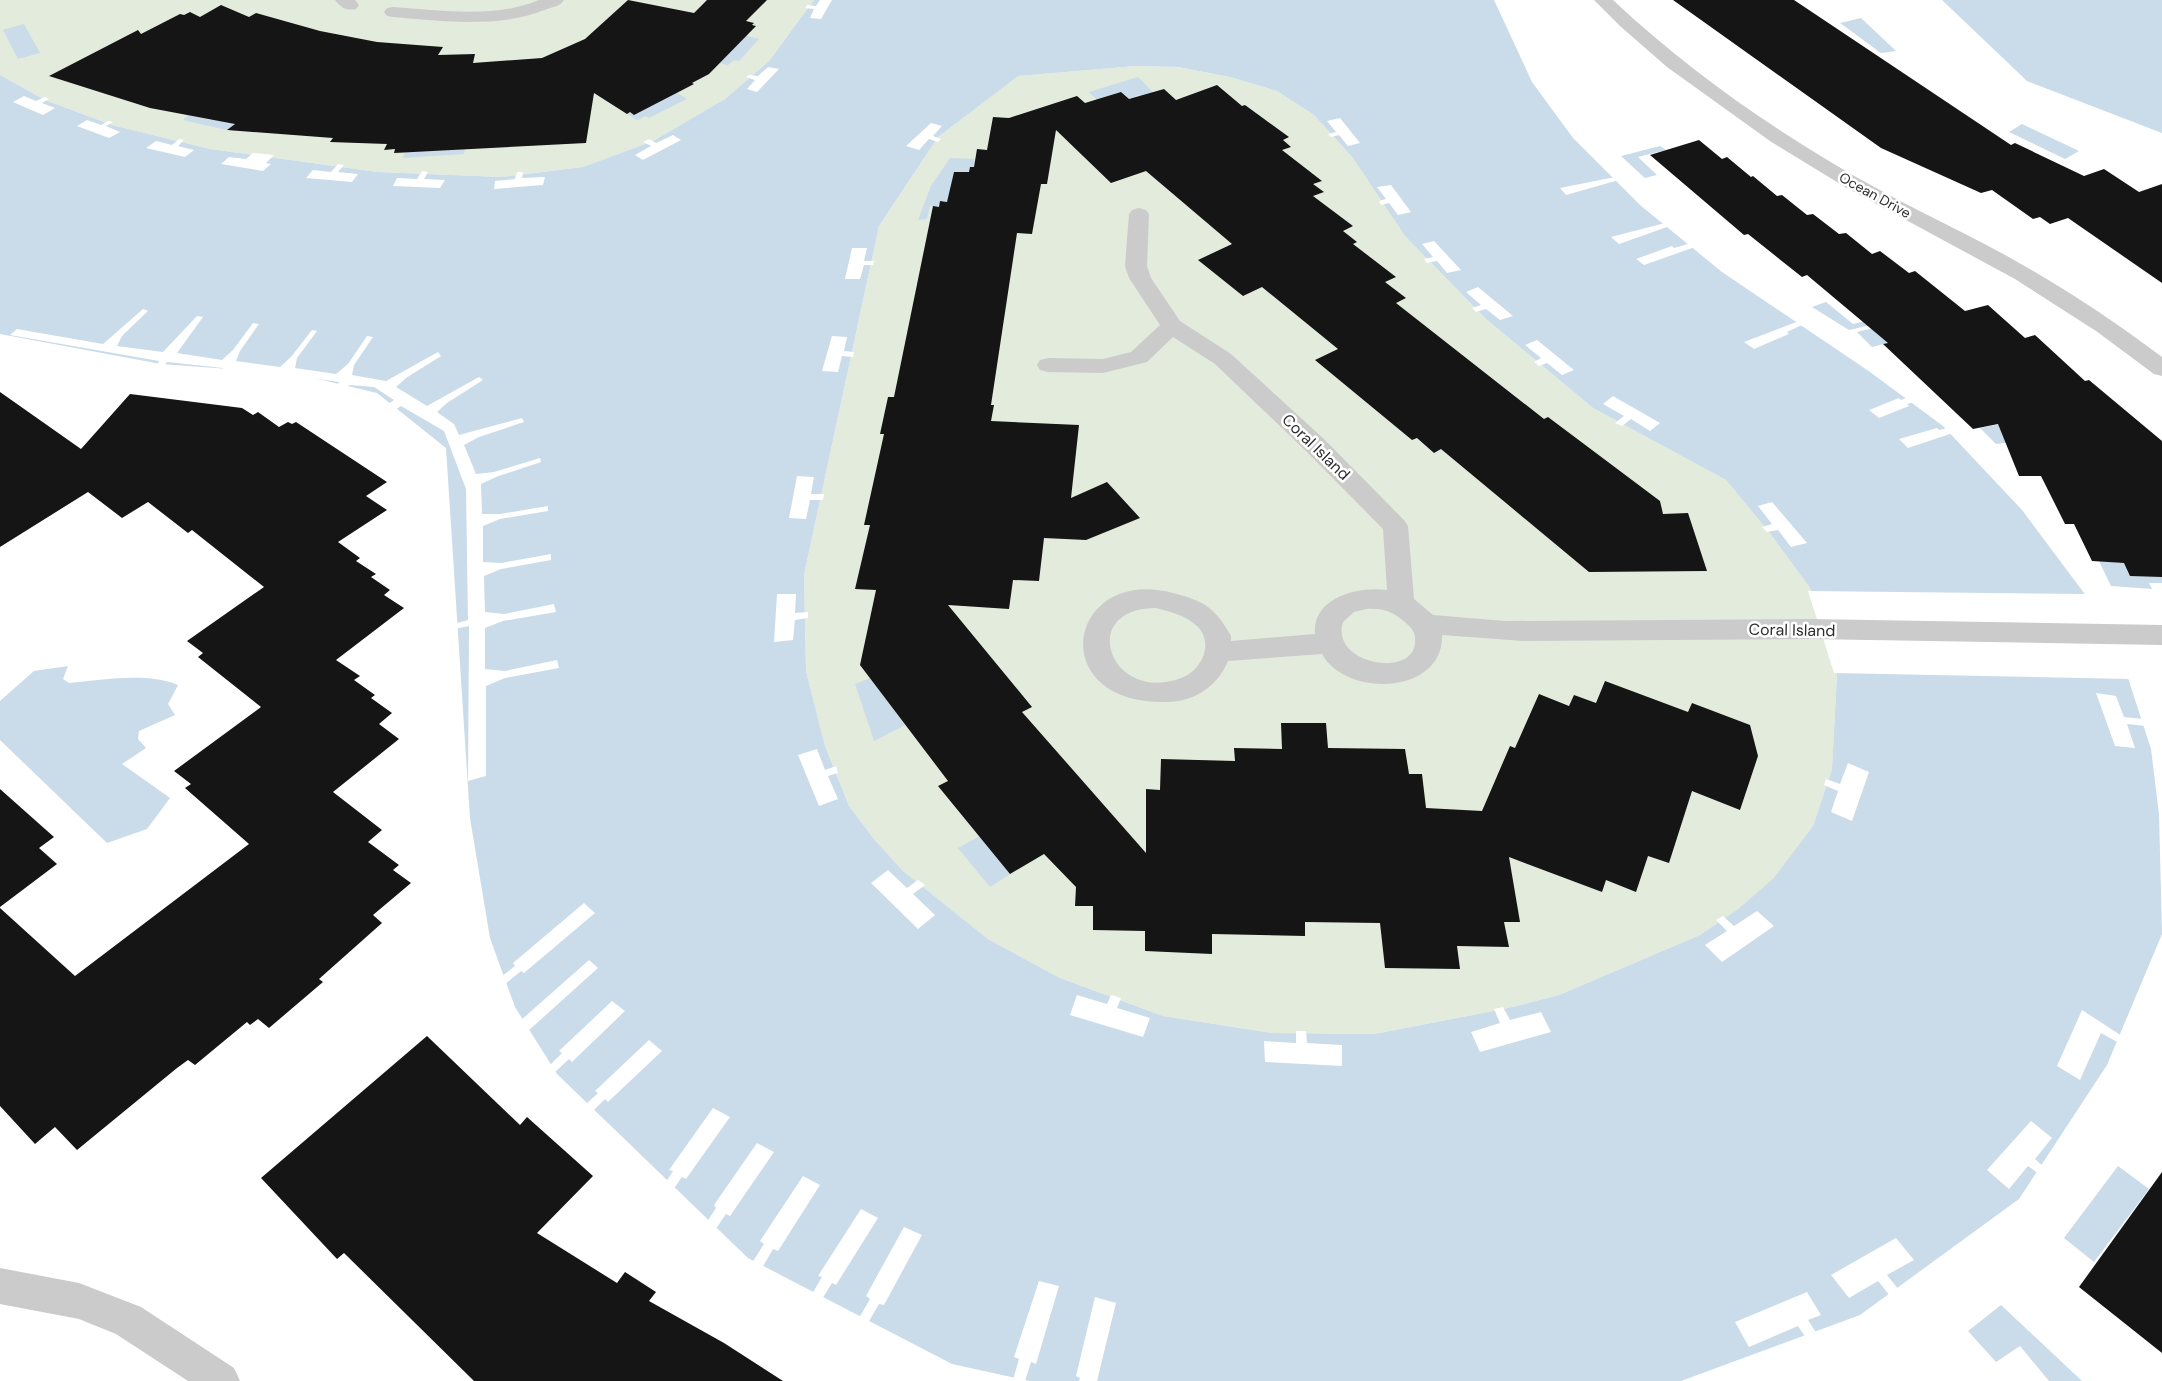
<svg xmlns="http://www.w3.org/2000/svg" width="2162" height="1381" viewBox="0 0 2162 1381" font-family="'DM Sans',sans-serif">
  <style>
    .green { fill: #e3ebdd }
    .water { fill: #cadbe9; fill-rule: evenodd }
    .pier { fill: #fff }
    .building { fill: #151515 }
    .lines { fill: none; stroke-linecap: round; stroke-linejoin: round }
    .minor { fill: #cbcbcb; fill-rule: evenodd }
    .labels { text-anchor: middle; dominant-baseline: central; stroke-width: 5; stroke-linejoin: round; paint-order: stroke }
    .far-street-label { font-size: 14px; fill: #2e2e2e; stroke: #fff }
    .street-label { font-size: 16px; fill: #2e2e2e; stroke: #fff }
  </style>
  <rect width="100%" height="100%" fill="#fff"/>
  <!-- green -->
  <g class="green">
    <polygon points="0,0 814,0 769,61 725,99 653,141 583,167 501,177 378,172 210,149 112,125 45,100 0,75"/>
    <polygon points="1136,66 1178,67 1230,77 1277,91 1314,115 1353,158 1405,236 1486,319 1593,408 1726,480 1769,532 1810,588 1837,674 1832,769 1813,826 1773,880 1738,909 1700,935 1559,995 1504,1009 1374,1034 1272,1033 1163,1016 1060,978 988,939 903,871 874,839 849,806 825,746 806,671 804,575 879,226 938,137 1017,76"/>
  </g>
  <!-- water -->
  <g class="water">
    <path d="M814 0H1494L1532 82 1573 138 1640 205 1722 272 1870 372 1943 426 2022 510 2084 593 2127 675 2151 749 2159 814 2162 934 2107 1065 2019 1199 1860 1315 1681 1381H1030L952 1364 748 1258 557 1074 515 1007 490 938 470 818 446 448 377 393 297 374 161 364 0 334V75L45 100 112 125 210 149 378 172 501 177 583 167 653 141 725 99 769 61ZM1136 66 1178 67 1230 77 1277 91 1314 115 1353 158 1405 236 1486 319 1593 408 1726 480 1769 532 1810 588 1837 674 1832 769 1813 826 1773 879 1738 909 1700 935 1559 995 1504 1009 1374 1034 1272 1033 1163 1016 1060 978 988 939 903 871 874 839 849 806 825 746 806 671 804 575 879 226 938 137 1018 76Z"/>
    <polygon points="1942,0 2162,0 2162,133 2027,81"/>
    <polygon points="1861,18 1896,51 1881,53 1840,23"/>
    <polygon points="24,24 40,53 18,59 3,30"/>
    <polygon points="744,35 759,39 739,61 734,60 728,65 714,62"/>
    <polygon points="1138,77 1154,93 1147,103 1139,95 1129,99 1121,92 1105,97 1104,106 1089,92"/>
    <polygon points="676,92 687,99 649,118 646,116 637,120 627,114"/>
    <polygon points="188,115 210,120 216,116 242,118 227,130 183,120"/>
    <polygon points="2022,124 2079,151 2065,159 2009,132"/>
    <polygon points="407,145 432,151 465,149 464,154 403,158"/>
    <polygon points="1660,146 1666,150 1638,157 1657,175 1645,178 1621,156"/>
    <polygon points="950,158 975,159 974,167 970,167 969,172 954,172 950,189 1000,204 940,201 939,207 930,206 927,219 918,220 931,186"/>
    <polygon points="1826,302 1853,324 1866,321 1871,325 1849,330 1812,307"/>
    <polygon points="1952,308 1899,340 1872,347 1857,332"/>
    <polygon points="2001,424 2063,435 1996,444 1980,428"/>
    <polygon points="2099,561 2124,563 2162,577 2162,583 2149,583 2152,589 2111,586"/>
    <path d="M68 666 63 679 69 683C103 680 146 672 178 685L168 704 175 715 139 731 138 739 146 748 122 764 170 798 147 829 107 843 0 740V701L34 671Z"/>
    <polygon points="870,678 905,725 874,741 855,684"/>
    <polygon points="980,836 1010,874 990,887 958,848"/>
    <polygon points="2118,1166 2149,1189 2094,1262 2064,1238"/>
    <polygon points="2001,1305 2082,1381 2049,1381 2020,1346 1996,1362 1968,1331"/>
  </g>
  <!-- pier -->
  <g class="pier">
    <polygon points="820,0 832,0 821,19 810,18 814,9 805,8 807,5 816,6"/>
    <polygon points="768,67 779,69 757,92 747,89 755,80 746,77 749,75 758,76"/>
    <polygon points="24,96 36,101 45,97 49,99 42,103 55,108 43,115 13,102"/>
    <polygon points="1340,118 1360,143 1348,146 1339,135 1331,137 1328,134 1336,132 1327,121"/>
    <polygon points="87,120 101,125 108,121 113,122 106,126 120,132 109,138 77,126"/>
    <polygon points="931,123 942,126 933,136 941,139 938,142 929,139 919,150 906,146"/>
    <polygon points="673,135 681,140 643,160 635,155 651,146 643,142 649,139 656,143"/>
    <polygon points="179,139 184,140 178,146 194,150 185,157 146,148 156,141 172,145"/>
    <polygon points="253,153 274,155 266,163 271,164 263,171 221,164 229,157 246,159"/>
    <polygon points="338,164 344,165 338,172 358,174 352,182 306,178 313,170 331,172"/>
    <polygon points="422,171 428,172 424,179 445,180 440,188 393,186 397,178 417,179"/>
    <polygon points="517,172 523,172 522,178 545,177 543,185 494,189 495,181 515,179"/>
    <polygon points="1615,177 1619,180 1566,195 1560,188"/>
    <polygon points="1391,185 1411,212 1398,215 1389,203 1381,205 1379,201 1386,199 1377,187"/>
    <polygon points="1665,223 1670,226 1619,244 1611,237"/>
    <polygon points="1434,241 1461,270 1447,273 1437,261 1427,263 1424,259 1433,257 1422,244"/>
    <polygon points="1691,243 1695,247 1644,265 1636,259 1672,246 1674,248"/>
    <polygon points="852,248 867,248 864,261 874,261 873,265 864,265 860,279 845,279"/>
    <polygon points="1478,287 1513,316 1500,320 1486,309 1476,312 1472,308 1481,305 1466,292"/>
    <polygon points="143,309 148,311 122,336 117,346 163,352 197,316 203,317 177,353 222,360 233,350 253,323 259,324 240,351 236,361 280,367 291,357 312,330 317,331 297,358 295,368 336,374 348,364 367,336 373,337 354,365 352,375 386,381 438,352 441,356 406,378 396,387 427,406 479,377 483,380 447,403 437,412 454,424 459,435 522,418 524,422 479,437 464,445 476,474 494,472 540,458 541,462 496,477 481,484 482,514 500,514 548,506 548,511 500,519 483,526 483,562 501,563 551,554 551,560 501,569 484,576 485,612 504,614 554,604 556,612 503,621 485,628 485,669 505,671 557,660 559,668 505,678 486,686 486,776 468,781 469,626 454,629 454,624 468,620 466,489 444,431 401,406 395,410 388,404 394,400 374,387 349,385 347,388 337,386 339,382 297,376 239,370 222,371 223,368 167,362 164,366 157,366 159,361 10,335 17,329 103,344"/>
    <polygon points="1799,321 1804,324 1787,332 1789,334 1754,349 1744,342"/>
    <polygon points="832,336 847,337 844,351 854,352 853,357 842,356 838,372 822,371"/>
    <polygon points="1537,340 1574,370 1562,375 1547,363 1539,366 1534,362 1541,358 1525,345"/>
    <polygon points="1613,396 1660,423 1650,431 1631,419 1622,426 1615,423 1624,416 1603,404"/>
    <polygon points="1909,397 1915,402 1907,404 1909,406 1879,418 1869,410 1899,398 1901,400"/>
    <polygon points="1937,428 1939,430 1948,428 1953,433 1908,448 1899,439"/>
    <polygon points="797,476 814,477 811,494 824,494 823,500 810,500 806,519 789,518"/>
    <polygon points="1772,502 1807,543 1791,547 1778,530 1767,532 1762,527 1772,524 1758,506"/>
    <polygon points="1808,591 2088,594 2131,679 1834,673"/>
    <polygon points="777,594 796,594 795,613 808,612 808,618 795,620 793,640 774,642"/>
    <polygon points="2096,693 2116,696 2124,717 2144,719 2146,726 2127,724 2135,748 2115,746"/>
    <polygon points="817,749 825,770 836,766 838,773 828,776 838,799 819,806 798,755"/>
    <polygon points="1848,763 1869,772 1852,821 1831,812 1838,791 1824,785 1826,779 1840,784"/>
    <polygon points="888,870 907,888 918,880 925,885 913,894 935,915 918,929 871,883"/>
    <polygon points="584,903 595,913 524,973 521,971 504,985 501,977 515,966 513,963"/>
    <polygon points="1757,911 1774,926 1722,962 1705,945 1727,931 1716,920 1723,916 1734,926"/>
    <polygon points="589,960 598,968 527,1032 520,1021"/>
    <polygon points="1077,995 1107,1004 1111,995 1121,998 1117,1008 1150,1018 1143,1037 1070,1015"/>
    <polygon points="612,1001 625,1011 572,1062 569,1059 553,1074 549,1066 562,1053 559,1051"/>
    <polygon points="1503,1007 1510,1020 1541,1012 1551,1032 1480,1052 1471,1032 1500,1023 1494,1009"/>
    <polygon points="2082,1010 2122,1036 2119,1043 2101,1033 2080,1080 2057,1066"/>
    <polygon points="1296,1031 1306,1031 1307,1043 1342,1045 1342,1066 1265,1062 1264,1041 1296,1043"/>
    <polygon points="649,1040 662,1051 608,1102 605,1099 592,1112 585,1105 598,1093 595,1091"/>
    <polygon points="713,1108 730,1117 686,1179 682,1177 673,1190 666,1182 673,1171 669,1170"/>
    <polygon points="2031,1121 2052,1138 2035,1159 2044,1167 2039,1174 2028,1166 2009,1189 1987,1170"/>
    <polygon points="757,1143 774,1152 730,1216 726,1214 715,1230 707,1222 716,1208 714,1205"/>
    <polygon points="803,1176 820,1185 778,1251 773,1249 762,1268 752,1263 764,1244 760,1241"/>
    <polygon points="861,1209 878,1218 836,1285 832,1283 822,1299 812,1294 822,1277 818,1276"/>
    <polygon points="904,1227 922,1235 884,1305 879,1304 868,1323 859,1318 870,1299 866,1296"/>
    <polygon points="1896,1238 1914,1260 1887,1275 1899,1290 1890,1296 1878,1281 1849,1298 1831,1275"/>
    <polygon points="1039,1281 1059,1286 1036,1364 1031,1362 1025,1381 1013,1380 1019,1359 1014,1357"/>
    <polygon points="1807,1292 1821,1315 1808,1320 1817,1334 1806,1338 1798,1326 1749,1347 1735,1322"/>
    <polygon points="1095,1297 1116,1303 1097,1381 1079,1381 1080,1378 1076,1376"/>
  </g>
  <!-- building -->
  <g class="building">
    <polygon points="628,0 694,13 707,0 767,0 746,21 754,23 752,25 756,26 709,74 692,83 694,84 634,115 630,112 627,114 594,93 586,143 394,153 395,149 384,150 387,144 330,142 333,138 227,130 235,124 150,108 49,76 138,30 141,34 180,14 184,15 190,12 200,17 221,5 249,17 256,13 320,31 377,42 443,47 438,55 475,54 473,63 542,58 585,39"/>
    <polygon points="1673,0 1794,0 2011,145 2015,143 2084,176 2104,169 2139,192 2162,184 2162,283 2068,218 2050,224 2040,217 2033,219 1992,190 1981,193 1881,148"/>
    <polygon points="1217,85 1242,106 1245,105 1289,137 1283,140 1291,147 1282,150 1322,181 1313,184 1324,192 1313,196 1353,226 1343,231 1357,242 1353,244 1396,277 1385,282 1406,298 1396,303 1544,419 1548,417 1660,501 1663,514 1688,513 1707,571 1589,572 1441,449 1434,453 1417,438 1412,440 1315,360 1338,349 1262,287 1243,296 1198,260 1232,244 1146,171 1111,183 1056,130 1047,184 1041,184 1032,234 1017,233 991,405 994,405 991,421 1079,425 1071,498 1107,482 1140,518 1086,540 1044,538 1039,581 1013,580 1009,609 948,605 1032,707 1022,712 1146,853 1146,789 1160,790 1161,759 1235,761 1234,748 1282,749 1281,723 1326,723 1328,748 1405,749 1409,774 1422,774 1426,808 1482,811 1510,746 1515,748 1539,694 1569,706 1574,695 1596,703 1605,681 1688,712 1692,703 1750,725 1758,756 1740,810 1692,791 1669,863 1648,856 1636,892 1606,880 1602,892 1509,857 1520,922 1504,922 1509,947 1457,946 1460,969 1385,968 1380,923 1305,922 1305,936 1212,934 1212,954 1145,951 1145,931 1093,930 1093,906 1075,906 1076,887 1044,854 1010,874 938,786 948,781 860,665 876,590 855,589 870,525 864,525 884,434 880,434 888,397 894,397 933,206 939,207 940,201 947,202 954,172 969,172 970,167 974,167 977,149 987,150 993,117 1009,118 1077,96 1085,103 1121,92 1129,99 1164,89 1176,100"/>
    <polygon points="1699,140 1722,159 1727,157 1751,177 1753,176 1777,196 1782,195 1807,215 1813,214 1839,234 1846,233 1872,254 1880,251 1909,273 1915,271 1965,311 1988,305 2025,338 2035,335 2085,381 2089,380 2162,441 2162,577 2130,576 2124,563 2092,561 2074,524 2065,524 2041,476 2019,476 1998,424 1973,429 1883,344 1888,343 1807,275 1802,277 1748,234 1744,235 1650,155"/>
    <polygon points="0,392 81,449 130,394 242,408 253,415 258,412 279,427 288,422 292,424 296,422 387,482 366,496 387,510 338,542 360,558 356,561 376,574 371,577 390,590 384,595 404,608 336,660 360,676 354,680 375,695 371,698 392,713 379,724 399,739 333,792 382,830 368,842 399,865 393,870 411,883 373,915 382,923 319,979 323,982 269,1028 258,1019 250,1025 247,1022 195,1065 188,1060 177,1068 77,1150 55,1127 35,1144 0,1106 0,908 75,976 249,844 185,788 191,784 174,771 261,707 198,657 203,653 187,641 264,587 192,530 188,533 148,502 122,518 88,492 0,547"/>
    <polygon points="0,789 54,837 39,848 57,864 0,907"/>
    <polygon points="427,1036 520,1125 527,1117 593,1176 537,1233 617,1283 625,1272 656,1292 649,1301 724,1343 783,1381 474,1381 344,1253 337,1259 261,1178"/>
    <polygon points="2162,1172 2162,1353 2079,1287"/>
  </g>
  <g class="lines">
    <!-- minor -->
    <g class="minor">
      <path d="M335 0H355L359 5 356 9C347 11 341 8 335 0Z"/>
      <path d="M539 0H564C560 6 554 7 547 9 499 29 444 21 393 17L387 16 384 12 387 8 393 7C441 10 494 19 539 0Z"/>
      <path d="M1594 0H1613C1680 63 1755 117 1834 164 1890 198 1950 225 2007 256 2061 286 2113 320 2162 357V376L2154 374 2096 331 2015 279 1845 187 1770 141 1667 67 1620 26Z"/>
      <path d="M1139 208 1146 210 1149 214 1147 266 1151 278 1180 321 1231 354 1324 439 1404 520 1408 526 1414 599 1433 615 1505 621 1809 619 2162 625V645L1809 639 1523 641 1442 635C1444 695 1346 698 1322 654L1228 661C1217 687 1194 702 1166 702 1042 704 1068 565 1173 593 1205 601 1215 608 1231 636V641L1315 634C1312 597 1359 586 1387 590L1383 529 1306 451 1215 364 1173 337 1147 362 1103 373 1048 372 1040 370 1037 365 1040 360 1048 358 1103 359 1131 352 1160 325 1129 278 1125 266 1129 214 1132 210ZM1156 608C1171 612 1185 615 1197 626 1215 643 1201 671 1181 678 1110 705 1076 608 1156 608ZM1366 609C1384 608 1394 612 1407 624 1414 630 1416 635 1415 644 1411 678 1330 664 1343 622L1354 612Z"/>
      <polygon points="0,1268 79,1283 141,1307 234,1368 240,1381 188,1381 116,1334 79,1319 0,1304"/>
    </g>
  </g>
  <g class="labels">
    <!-- far-street labels -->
    <g class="far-street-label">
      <text transform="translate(1875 195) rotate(29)">Ocean Drive</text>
    </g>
    <!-- street labels -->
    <g class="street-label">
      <text transform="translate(1316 447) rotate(44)">Coral Island</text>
      <text transform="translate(1792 630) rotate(1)">Coral Island</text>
    </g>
  </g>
</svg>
